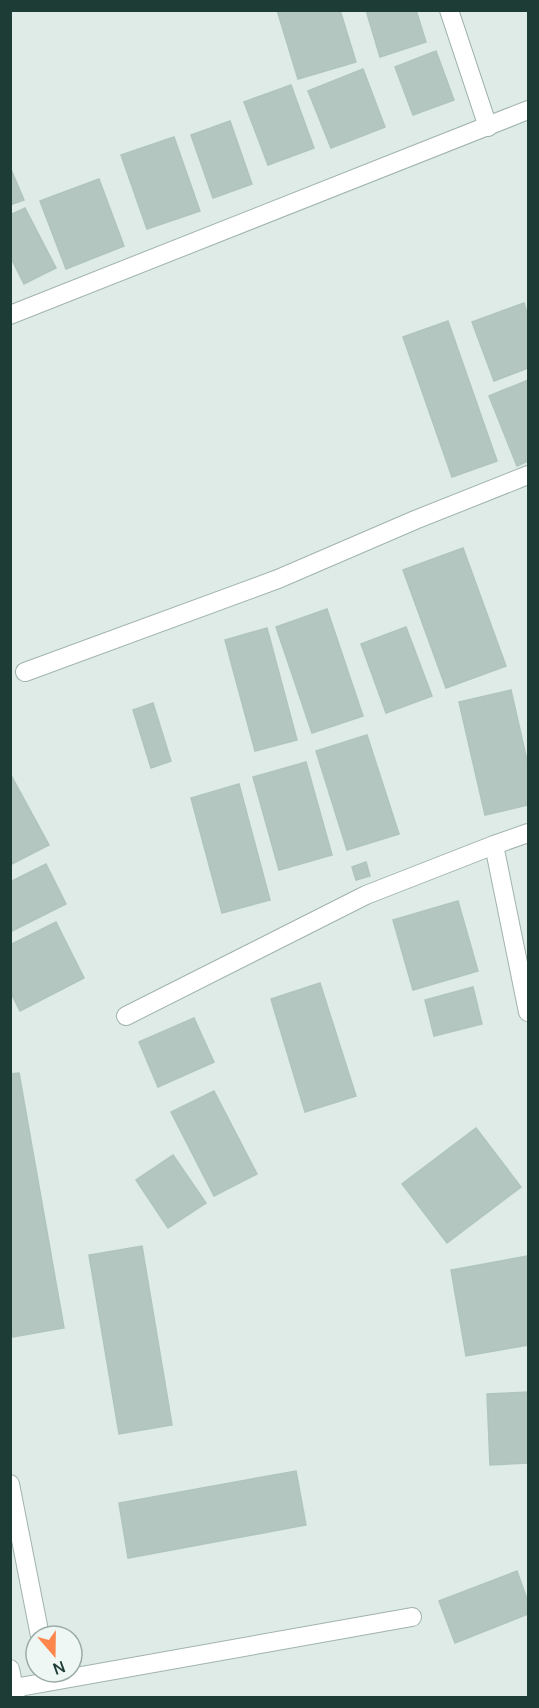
<svg xmlns="http://www.w3.org/2000/svg" width="539" height="1708" viewBox="0 0 539 1708" font-family="Manrope,sans-serif">
  <style>
    .building { fill: #b3c6c0; stroke: #b0c5be; stroke-width: 1.5 }
    .lines { fill: none; stroke-linecap: round; stroke-linejoin: round }
    .street-casing { stroke: #a1b3ae; stroke-width: 20 }
    .street { stroke: #fff; stroke-width: 18 }
  </style>
  <rect width="100%" height="100%" fill="#deebe6"/>
  <!-- building -->
  <g class="building">
    <polygon points="277,10 340,10 356,62 298,79"/>
    <polygon points="366,10 416,10 426,42 380,57"/>
    <polygon points="436,51 454,100 413,115 395,67"/>
    <polygon points="363,69 385,127 331,148 308,91"/>
    <polygon points="291,85 314,148 268,165 244,102"/>
    <polygon points="230,121 252,184 213,198 191,135"/>
    <polygon points="174,137 200,211 147,229 121,155"/>
    <polygon points="10,167 24,200 10,205"/>
    <polygon points="99,179 124,246 66,269 40,201"/>
    <polygon points="25,208 56,268 24,284 12,260 10,261 10,215"/>
    <polygon points="524,303 528,316 528,368 494,381 472,322"/>
    <polygon points="448,321 497,461 452,477 403,337"/>
    <polygon points="528,380 528,461 517,466 489,396"/>
    <polygon points="463,548 506,666 446,688 403,570"/>
    <polygon points="327,609 363,716 312,733 276,627"/>
    <polygon points="406,627 432,696 386,713 361,644"/>
    <polygon points="267,628 297,740 255,751 225,640"/>
    <polygon points="511,690 528,765 528,805 485,815 459,702"/>
    <polygon points="153,703 171,761 151,768 133,710"/>
    <polygon points="367,735 399,834 347,850 316,751"/>
    <polygon points="306,762 332,855 279,870 253,777"/>
    <polygon points="12,777 49,845 10,865 10,778"/>
    <polygon points="239,784 270,900 222,913 191,798"/>
    <polygon points="366,862 370,876 356,880 352,867"/>
    <polygon points="46,864 66,904 12,931 10,927 10,882"/>
    <polygon points="458,901 478,971 413,990 393,920"/>
    <polygon points="56,922 84,978 20,1011 10,991 10,945"/>
    <polygon points="320,983 356,1096 305,1112 271,999"/>
    <polygon points="473,987 482,1024 434,1036 425,1000"/>
    <polygon points="194,1018 214,1062 158,1087 139,1042"/>
    <polygon points="19,1073 64,1328 13,1337 10,1324 10,1074"/>
    <polygon points="214,1091 257,1174 214,1196 171,1112"/>
    <polygon points="476,1128 521,1187 447,1243 402,1184"/>
    <polygon points="173,1155 206,1203 168,1228 136,1180"/>
    <polygon points="142,1246 172,1425 119,1434 89,1255"/>
    <polygon points="528,1256 528,1345 466,1356 451,1270"/>
    <polygon points="528,1392 528,1463 490,1465 487,1394"/>
    <polygon points="296,1471 306,1525 128,1558 119,1503"/>
    <polygon points="517,1571 528,1602 528,1614 455,1643 439,1601"/>
  </g>
  <g class="lines">
    <defs>
      <g id="street">
        <polyline points="449,10 488,127"/>
        <polyline points="10,315 528,110"/>
        <polyline points="25,672 278,579 415,520 528,475"/>
        <polyline points="494,845 528,1012"/>
        <polyline points="126,1016 366,895 494,845 528,833"/>
        <polyline points="10,1484 40,1636"/>
        <polyline points="10,1669 16,1698"/>
        <polyline points="14,1688 412,1617"/>
      </g>
    </defs>
    <!-- street casing -->
    <use href="#street" class="street-casing"/>
    <!-- street -->
    <use href="#street" class="street"/>
  </g>
  <!-- border -->
  <rect width="539" height="1708" fill="none" stroke="#1e3c36" stroke-width="24"/>
  <!-- north arrow -->
  <g transform="translate(54 1654) rotate(160)"><circle r="28" fill="#eff7f4" stroke="#9baca8" stroke-width="1.5"/>
  <path d="M0-4.5L10 22L0 15L-10 22Z" fill="#fc864b"/>
  <text y="-9" font-size="16" font-weight="bold" text-anchor="middle" fill="#1e3c36">N</text>
  </g>
</svg>
